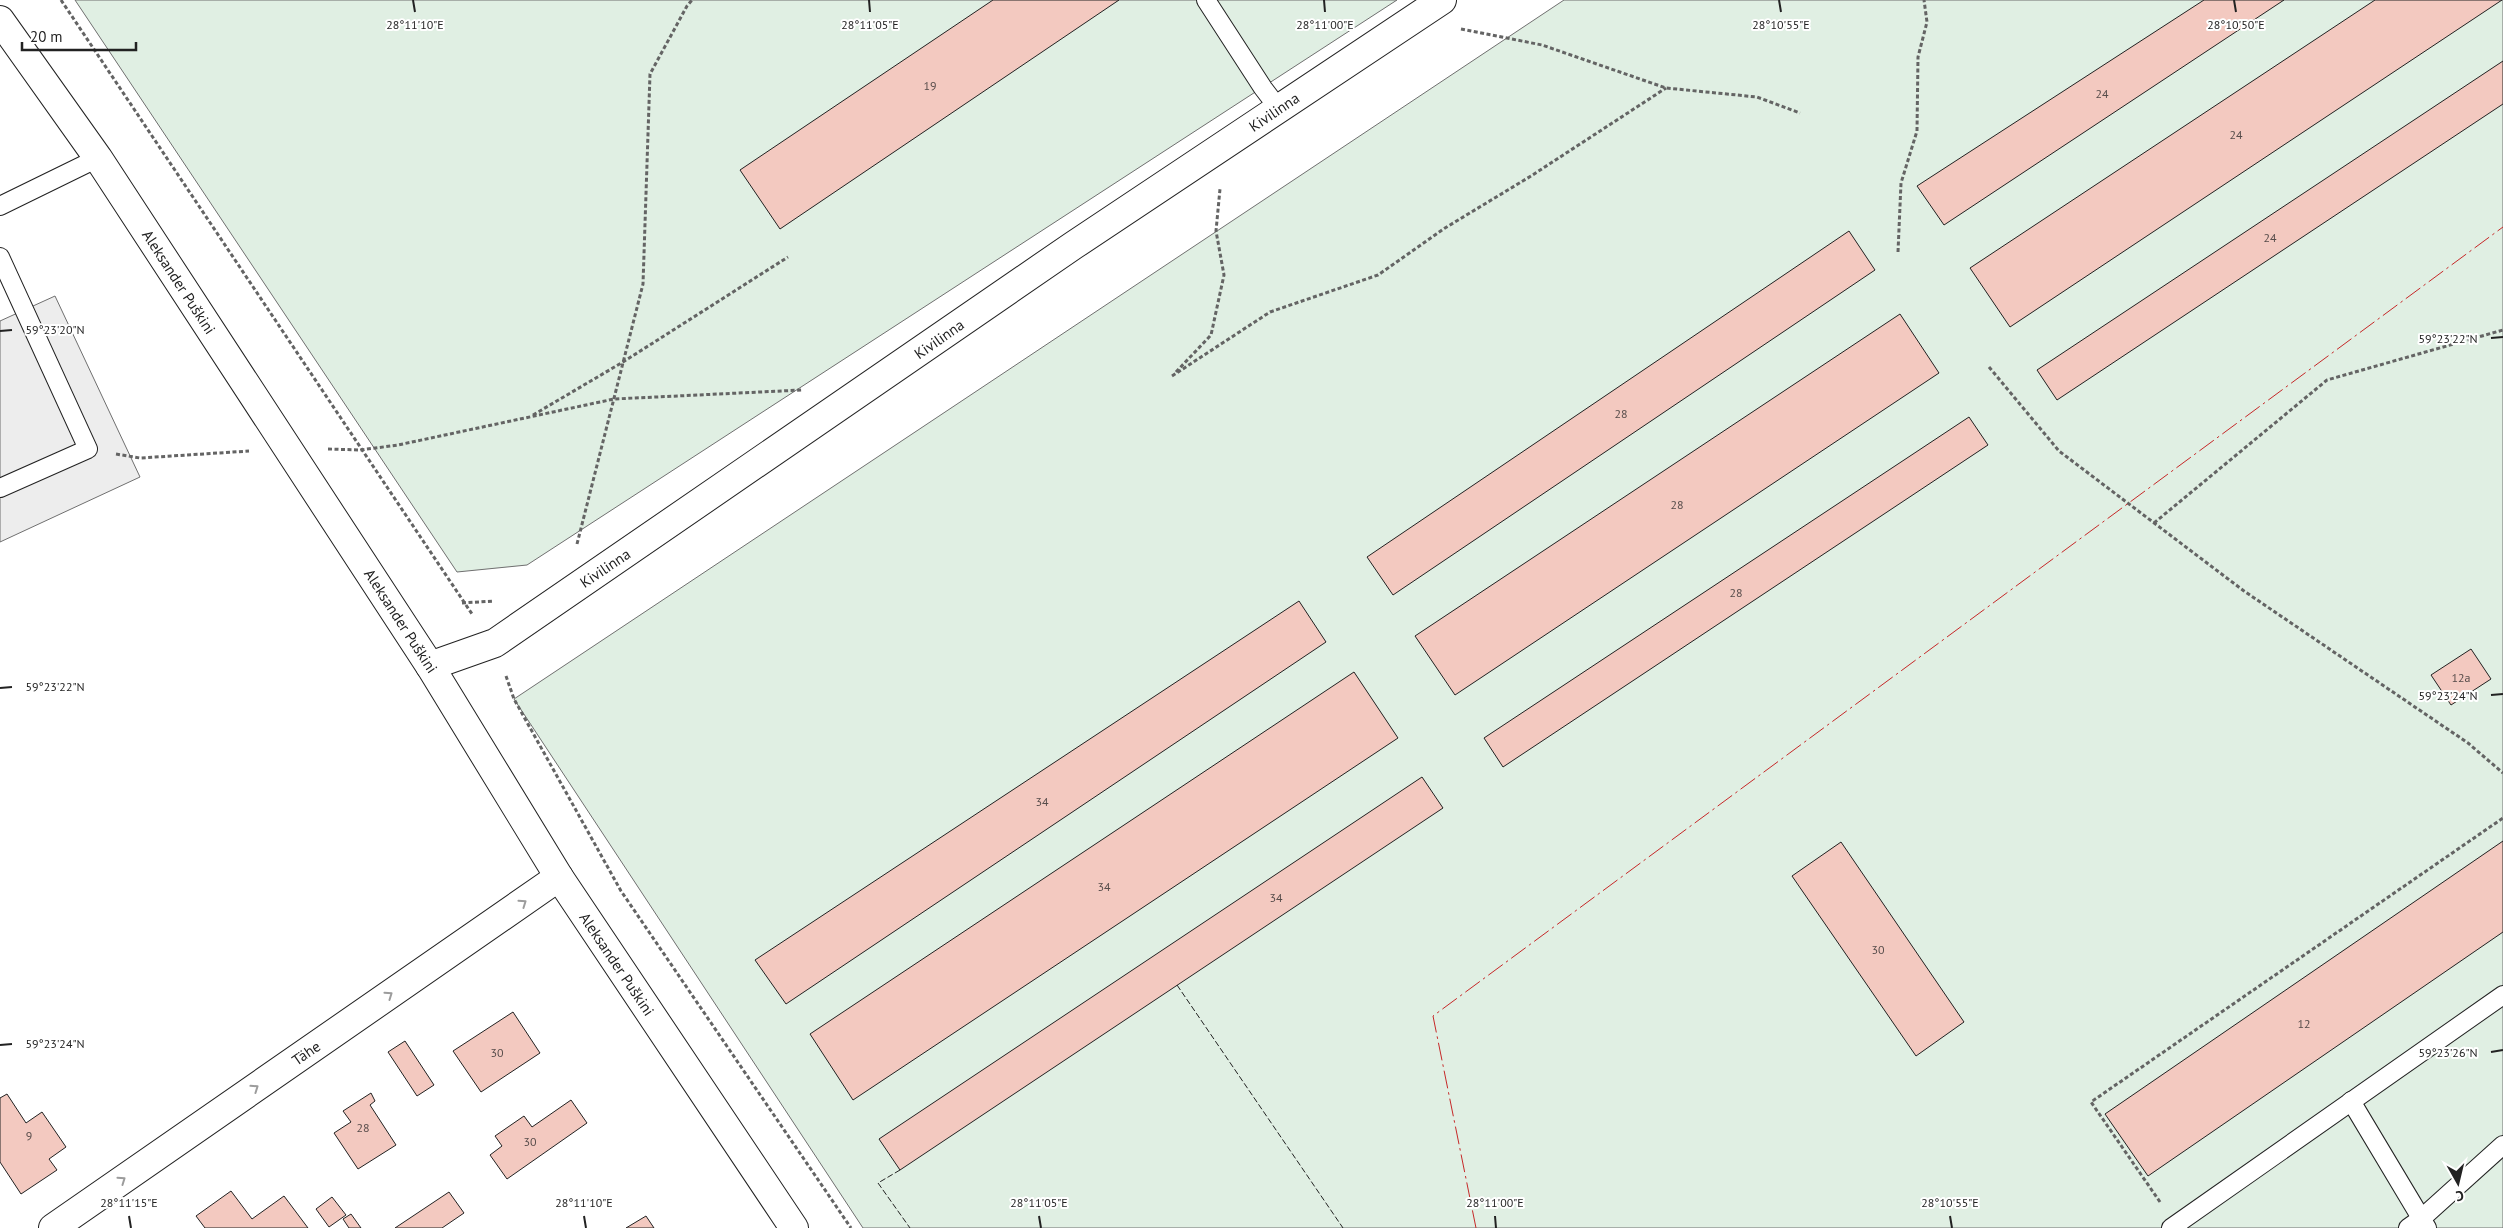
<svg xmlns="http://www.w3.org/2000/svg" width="2503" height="1228" viewBox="0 0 2503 1228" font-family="'PT Sans',sans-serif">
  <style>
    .green { fill: #e0efe3; stroke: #6f6f6f }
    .parking { fill: #ededed; stroke: #6f6f6f }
    .building { fill: #f3c9c0; stroke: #222 }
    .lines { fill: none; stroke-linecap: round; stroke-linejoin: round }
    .lane-casing { stroke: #222; stroke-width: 20 }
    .street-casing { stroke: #222; stroke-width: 30 }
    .secondary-casing { stroke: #222; stroke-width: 30 }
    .path { stroke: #646464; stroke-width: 3; stroke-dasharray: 4 2.5; stroke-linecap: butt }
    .lane { stroke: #fff; stroke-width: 18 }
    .street { stroke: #fff; stroke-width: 28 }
    .secondary { stroke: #fff; stroke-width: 28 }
    .fence { stroke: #222; stroke-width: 1; stroke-dasharray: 6 2.5; stroke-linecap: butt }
    .power { stroke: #c62828; stroke-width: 1; stroke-dasharray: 18 4 2.5 4; stroke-linecap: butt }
    .oneway { stroke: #9c9c9c }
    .ticks { fill: none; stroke: #222; stroke-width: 2 }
    .labels { text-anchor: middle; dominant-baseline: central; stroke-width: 4; stroke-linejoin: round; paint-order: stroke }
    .number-label { font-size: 12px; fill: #564c4a }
    .street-label { font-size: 15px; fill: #222; stroke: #fff }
    .ticks-label { font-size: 12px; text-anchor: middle; fill: #222; stroke: #fff; stroke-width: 4; stroke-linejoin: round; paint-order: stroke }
  </style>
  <rect width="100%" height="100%" fill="#fff"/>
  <!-- green -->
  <g class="green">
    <polygon points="75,0 1397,0 527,565 457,572"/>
    <polygon points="1564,0 2503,0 2503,1228 863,1228 514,699"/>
  </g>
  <!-- parking -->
  <polygon class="parking" points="55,296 140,477 0,542 0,321"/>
  <!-- building -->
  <g class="building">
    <polygon points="993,0 1119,0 780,229 740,170"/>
    <polygon points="2204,0 2284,0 1944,225 1917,186"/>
    <polygon points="2375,0 2502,0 2010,327 1970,268"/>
    <polygon points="2503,61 2503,104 2057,400 2037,370"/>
    <polygon points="1849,231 1875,270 1393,595 1367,557"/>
    <polygon points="1900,314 1939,373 1455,695 1415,636"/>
    <polygon points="1969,417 1988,445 1503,767 1484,738"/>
    <polygon points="1299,601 1326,642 786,1004 755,960"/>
    <polygon points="2471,649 2491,679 2451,705 2431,675"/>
    <polygon points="1354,672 1398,738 853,1100 810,1034"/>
    <polygon points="1422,777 1443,808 900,1170 879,1139"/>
    <polygon points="2503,841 2503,932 2148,1176 2105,1114"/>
    <polygon points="1841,842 1964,1022 1916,1056 1792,876"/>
    <polygon points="513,1012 540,1053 481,1092 453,1051"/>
    <polygon points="405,1041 434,1085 417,1096 388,1052"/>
    <polygon points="371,1093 375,1101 370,1105 396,1145 358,1169 334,1133 351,1122 343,1111"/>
    <polygon points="7,1094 26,1123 42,1112 66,1147 49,1159 57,1170 21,1194 0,1162 0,1098"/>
    <polygon points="571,1100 587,1123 507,1179 490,1155 502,1146 495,1136 524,1116 532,1127"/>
    <polygon points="231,1191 252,1219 284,1196 308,1228 205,1228 196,1216"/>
    <polygon points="449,1192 464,1213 442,1228 395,1228"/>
    <polygon points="332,1197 346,1215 329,1227 316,1209"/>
    <polygon points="351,1214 361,1228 349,1228 343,1219"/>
    <polygon points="646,1216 654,1228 626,1228"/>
  </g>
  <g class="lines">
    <defs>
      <g id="lane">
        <polyline points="1206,0 1263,88 1279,109"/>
        <polyline points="0,206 98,158"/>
        <polyline points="0,257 88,449 0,488"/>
        <polyline points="2351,1101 2427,1228"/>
        <polyline points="2171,1228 2503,995"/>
        <polyline points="2408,1228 2422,1218 2503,1145"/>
      </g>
      <g id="street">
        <polyline points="430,666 495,643 1074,245 1442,0"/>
        <polyline points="53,1228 559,877"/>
      </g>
      <polyline id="secondary" points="0,20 98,158 430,666 559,877 794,1228"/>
    </defs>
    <!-- lane casing -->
    <use href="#lane" class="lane-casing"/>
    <!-- street casing -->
    <use href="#street" class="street-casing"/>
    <!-- secondary casing -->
    <use href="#secondary" class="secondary-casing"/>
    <!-- path -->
    <g class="path">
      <polyline points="61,0 472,614"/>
      <polyline points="1461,29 1542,45 1666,88 1757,97 1800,113"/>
      <polyline points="1898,252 1901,183 1917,131 1918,57 1927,22 1924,0"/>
      <polyline points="1989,367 2059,451 2244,591 2468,743 2503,773"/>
      <polyline points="1176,372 1211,335 1224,275 1216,231 1220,189"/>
      <polyline points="1172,376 1270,312 1378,275 1445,228 1531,176 1666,88"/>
      <polyline points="533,415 623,362 788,257"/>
      <polyline points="328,449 360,450 398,445 614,399 802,390"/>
      <polyline points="116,454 140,458 249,451"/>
      <polyline points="2154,523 2327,380 2503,330"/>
      <polyline points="577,544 643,284 650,74 687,6 692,0"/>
      <polyline points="462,603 494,601"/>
      <polyline points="506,676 514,699 621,891 851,1228"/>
      <polyline points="2160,1202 2091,1102 2503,818"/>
    </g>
    <!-- lane -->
    <use href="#lane" class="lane"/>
    <!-- street -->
    <use href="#street" class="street"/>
    <!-- secondary -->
    <use href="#secondary" class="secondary"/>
    <!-- fence -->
    <g class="fence">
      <polyline points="1177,985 1343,1228"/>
      <polyline points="900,1170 878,1183 910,1228"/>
    </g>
    <!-- power -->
    <polyline class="power" points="1476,1228 1433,1016 2503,227"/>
  </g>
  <!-- one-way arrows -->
  <defs><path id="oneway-chevron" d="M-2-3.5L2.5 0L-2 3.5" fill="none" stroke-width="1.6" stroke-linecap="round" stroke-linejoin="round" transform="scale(1.25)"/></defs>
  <g class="oneway">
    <use href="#oneway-chevron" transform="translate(523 903) rotate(-35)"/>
    <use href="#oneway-chevron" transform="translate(389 995) rotate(-35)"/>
    <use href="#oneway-chevron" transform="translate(255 1088) rotate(-35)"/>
    <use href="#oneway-chevron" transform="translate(122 1180) rotate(-35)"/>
  </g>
  <!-- ticks -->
  <path class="ticks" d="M413 0 415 12M869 0 870 12M1324 0 1325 12M1779 0 1781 12M2234 0 2236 12M0 331 12 330M2491 338 2503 337M0 688 12 687M2491 695 2503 694M0 1045 12 1044M2491 1052 2503 1050M129 1216 131 1228M584 1216 586 1228M1039 1216 1041 1228M1495 1216 1496 1228M1950 1216 1952 1228"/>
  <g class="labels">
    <!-- number labels -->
    <g class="number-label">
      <text x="930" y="85">19</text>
      <text x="2102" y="93">24</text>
      <text x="2236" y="134">24</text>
      <text x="2270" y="237">24</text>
      <text x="1621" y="413">28</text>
      <text x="1677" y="504">28</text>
      <text x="1736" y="592">28</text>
      <text x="2461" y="677">12a</text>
      <text x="1042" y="801">34</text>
      <text x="1104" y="886">34</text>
      <text x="1276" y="897">34</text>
      <text x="1878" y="949">30</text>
      <text x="2304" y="1023">12</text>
      <text x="497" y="1052">30</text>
      <text x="363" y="1127">28</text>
      <text x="29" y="1135">9</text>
      <text x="530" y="1141">30</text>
    </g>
    <!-- street labels -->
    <g class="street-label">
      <text transform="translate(1274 112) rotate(-34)">Kivilinna</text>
      <text transform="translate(179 282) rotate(57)">Aleksander Puškini</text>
      <text transform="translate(939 339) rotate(-35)">Kivilinna</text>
      <text transform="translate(605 568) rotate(-34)">Kivilinna</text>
      <text transform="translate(401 621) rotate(57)">Aleksander Puškini</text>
      <text transform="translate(617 964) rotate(56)">Aleksander Puškini</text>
      <text transform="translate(306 1053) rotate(-35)">Tähe</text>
    </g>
  </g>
  <g class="ticks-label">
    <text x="415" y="29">28°11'10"E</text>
    <text x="870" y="29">28°11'05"E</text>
    <text x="1325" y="29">28°11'00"E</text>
    <text x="1781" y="29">28°10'55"E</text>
    <text x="2236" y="29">28°10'50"E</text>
    <text x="55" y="334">59°23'20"N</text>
    <text x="2448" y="343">59°23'22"N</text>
    <text x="55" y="691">59°23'22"N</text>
    <text x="2448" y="700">59°23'24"N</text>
    <text x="55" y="1048">59°23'24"N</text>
    <text x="2448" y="1057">59°23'26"N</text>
    <text x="129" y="1207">28°11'15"E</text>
    <text x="584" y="1207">28°11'10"E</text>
    <text x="1039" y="1207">28°11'05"E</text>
    <text x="1495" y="1207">28°11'00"E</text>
    <text x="1950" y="1207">28°10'55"E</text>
  </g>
  <!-- north arrow -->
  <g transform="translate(2458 1183) rotate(172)" stroke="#ffffff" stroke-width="4" paint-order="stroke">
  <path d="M0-4L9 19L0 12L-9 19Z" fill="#222222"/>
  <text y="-8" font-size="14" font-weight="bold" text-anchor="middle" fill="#222222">С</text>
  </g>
  <!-- scale -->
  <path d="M22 42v8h114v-8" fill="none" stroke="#222222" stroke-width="2.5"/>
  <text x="30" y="42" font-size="15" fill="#222222" stroke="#ffffff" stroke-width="4" paint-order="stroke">20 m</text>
</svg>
